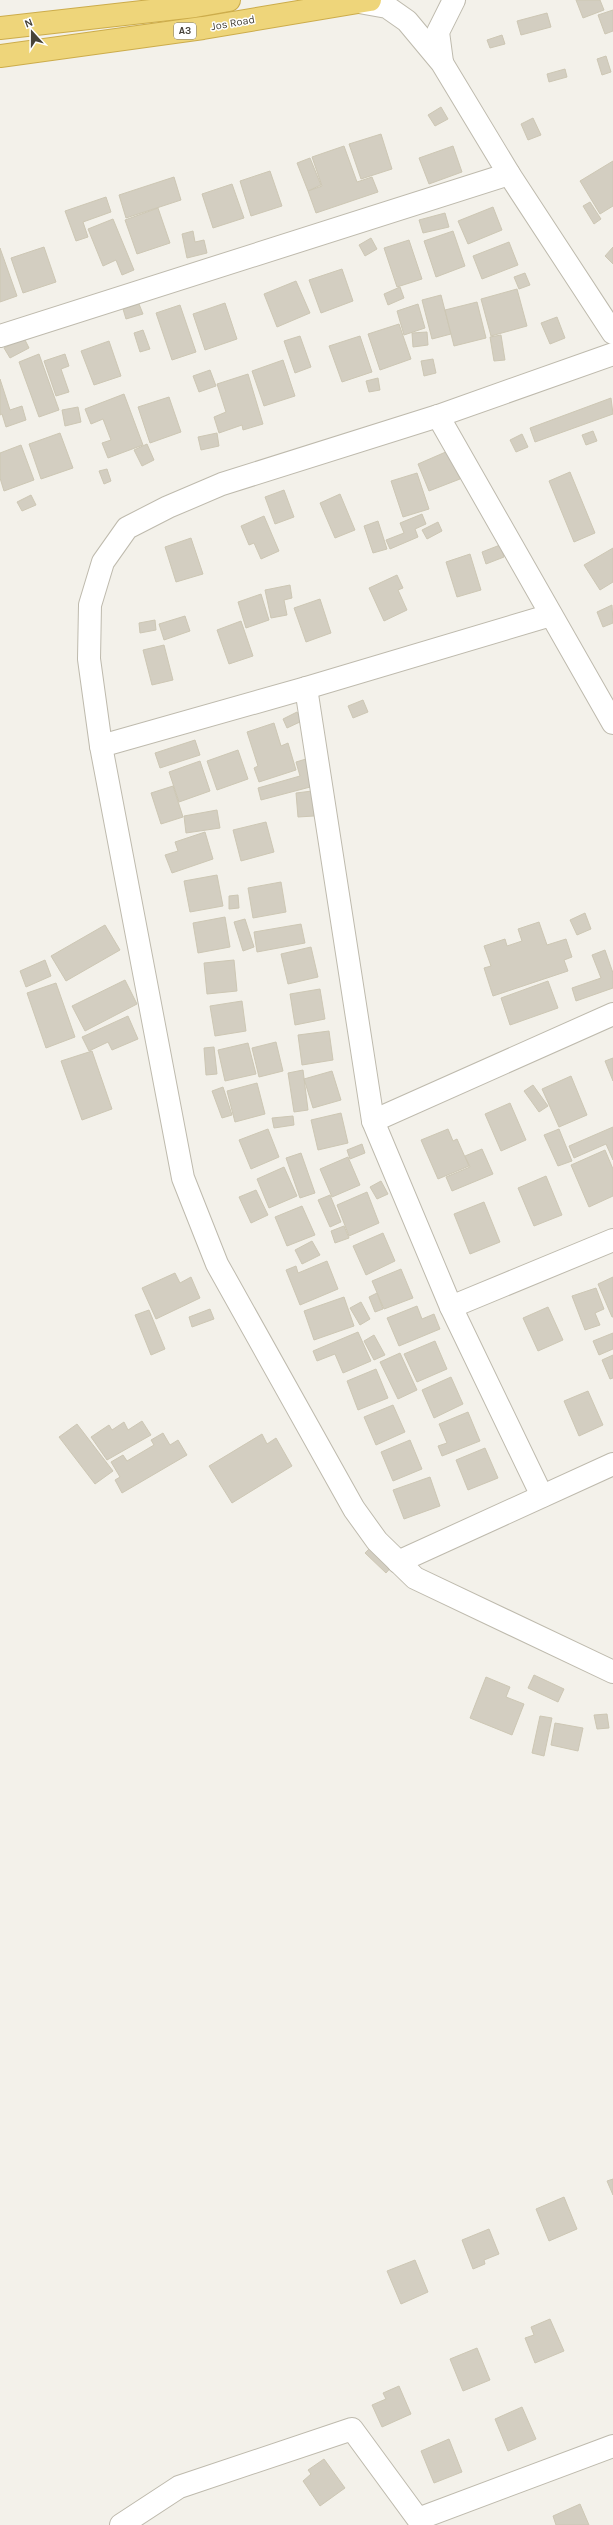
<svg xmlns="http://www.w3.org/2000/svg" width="613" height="2525" viewBox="0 0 613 2525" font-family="Karla,sans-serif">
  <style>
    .building { fill: #d3cec1; stroke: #cdc7b4 }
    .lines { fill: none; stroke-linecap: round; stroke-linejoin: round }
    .minor-casing { stroke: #bebaad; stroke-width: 24 }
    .highway-casing { stroke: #ccac4b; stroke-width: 24 }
    .minor { stroke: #fff; stroke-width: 22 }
    .highway { stroke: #eed57a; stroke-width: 22 }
    .labels { text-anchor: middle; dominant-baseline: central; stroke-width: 3; stroke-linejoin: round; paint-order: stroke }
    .shield { fill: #fff; stroke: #7e7b74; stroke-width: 1 }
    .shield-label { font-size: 10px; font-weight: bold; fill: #464239 }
    .street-label { font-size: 11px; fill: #464239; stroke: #fff }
  </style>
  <rect width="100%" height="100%" fill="#f3f1ea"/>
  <!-- building -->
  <g class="building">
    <polygon points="576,0 600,0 604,10 583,18"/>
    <polygon points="613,10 613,31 605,34 598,15"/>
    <polygon points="547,13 551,27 521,35 517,21"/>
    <polygon points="502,35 505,44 490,48 487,40"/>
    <polygon points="606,56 611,72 602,75 597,59"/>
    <polygon points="565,69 567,77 549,82 547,74"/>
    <polygon points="441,107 448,119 435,126 428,115"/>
    <polygon points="533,118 541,135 528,140 521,124"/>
    <polygon points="381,134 392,169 361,179 349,144"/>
    <polygon points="344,146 357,182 372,177 378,192 316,213 308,191 322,186 312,157"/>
    <polygon points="453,146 462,172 429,184 419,158"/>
    <polygon points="310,158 321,185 308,191 297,163"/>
    <polygon points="613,161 613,206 600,214 580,181"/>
    <polygon points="270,171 282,206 251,216 240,181"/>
    <polygon points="174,177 181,200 126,218 119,195"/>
    <polygon points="232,184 244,218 213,228 202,194"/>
    <polygon points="106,197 111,212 83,222 88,237 76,241 65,211"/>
    <polygon points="590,202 601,219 594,224 583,206"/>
    <polygon points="493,207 502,230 468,244 458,221"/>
    <polygon points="158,208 170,243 137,254 125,220"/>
    <polygon points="445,213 449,227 423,233 419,220"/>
    <polygon points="113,219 134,270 122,275 116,260 103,266 88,229"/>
    <polygon points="193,231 195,242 204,240 207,253 187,258 182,234"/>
    <polygon points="453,231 465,266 436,277 424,241"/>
    <polygon points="371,238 377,249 365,256 359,245"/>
    <polygon points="409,240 422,279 397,287 384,248"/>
    <polygon points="509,242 518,265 482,279 473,256"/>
    <polygon points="44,247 56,282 23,293 11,258"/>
    <polygon points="613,247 613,264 605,256"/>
    <polygon points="0,248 17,296 0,302"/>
    <polygon points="342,269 353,301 321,313 309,280"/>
    <polygon points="525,273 530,285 519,289 514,277"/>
    <polygon points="296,281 310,313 277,327 264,294"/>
    <polygon points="400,287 404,298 388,305 384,294"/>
    <polygon points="517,289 527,326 491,336 481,299"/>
    <polygon points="441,295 451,334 432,339 422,300"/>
    <polygon points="477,302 486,338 454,346 445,310"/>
    <polygon points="225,303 237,339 205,350 193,314"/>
    <polygon points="139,304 143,314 126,319 123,309"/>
    <polygon points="418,304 425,328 404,335 397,311"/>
    <polygon points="180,305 196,352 172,360 156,313"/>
    <polygon points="557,317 565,338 550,344 541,323"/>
    <polygon points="399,324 411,359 380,370 368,334"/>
    <polygon points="143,330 150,349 140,352 134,333"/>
    <polygon points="427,332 428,345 413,347 412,333"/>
    <polygon points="501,335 505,360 494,361 490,337"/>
    <polygon points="300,336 311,367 295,373 284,341"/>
    <polygon points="360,336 372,372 342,382 329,346"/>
    <polygon points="24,338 29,348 10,358 4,348"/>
    <polygon points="109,341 121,376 94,385 81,351"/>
    <polygon points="39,354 59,410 39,417 19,362"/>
    <polygon points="65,354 69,366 61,369 69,392 56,396 44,361"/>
    <polygon points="433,359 436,373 424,376 421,361"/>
    <polygon points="283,360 295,396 264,406 252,371"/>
    <polygon points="210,370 216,386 199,392 193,376"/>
    <polygon points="248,374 263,424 243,430 242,425 219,433 214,417 226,412 217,384"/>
    <polygon points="378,378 380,390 369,392 366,381"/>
    <polygon points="0,379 10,410 22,406 26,420 6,427 2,414 0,415"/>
    <polygon points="124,394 143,445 108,458 102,443 111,440 103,419 91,424 85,409"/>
    <polygon points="169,397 181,432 150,443 138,407"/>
    <polygon points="611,398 613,414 535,442 530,428"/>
    <polygon points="78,407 81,422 65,426 62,410"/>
    <polygon points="593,431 597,441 586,445 582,435"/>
    <polygon points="60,433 73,468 41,479 29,444"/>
    <polygon points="217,433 219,446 201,450 198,437"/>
    <polygon points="522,434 528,447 516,452 510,440"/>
    <polygon points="147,444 154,460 142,466 134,450"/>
    <polygon points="21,445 34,480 4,491 0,478 0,453"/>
    <polygon points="448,451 460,479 429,491 418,464"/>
    <polygon points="107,469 111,481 104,484 99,471"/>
    <polygon points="570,472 595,533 574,542 549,481"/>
    <polygon points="417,473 429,509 403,517 391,481"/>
    <polygon points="284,490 294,517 275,524 265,497"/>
    <polygon points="340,494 355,530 335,538 320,503"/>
    <polygon points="31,495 36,505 22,511 17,502"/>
    <polygon points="422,514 426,524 415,529 418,537 390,549 386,540 404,533 400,523"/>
    <polygon points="264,516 279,551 261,559 254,543 249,545 241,526"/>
    <polygon points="378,521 387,549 373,553 364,526"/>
    <polygon points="438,522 442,531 427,539 422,530"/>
    <polygon points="191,538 203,574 176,582 165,547"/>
    <polygon points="500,545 504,557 486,564 482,552"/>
    <polygon points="613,548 613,582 600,590 584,565"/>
    <polygon points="470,554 481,590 457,597 446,562"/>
    <polygon points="397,575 403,588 398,590 407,610 384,621 369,588"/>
    <polygon points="290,585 292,598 284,600 287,615 271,618 265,590"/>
    <polygon points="261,594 269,620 246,628 238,602"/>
    <polygon points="320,599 331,633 306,642 294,608"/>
    <polygon points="612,605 613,623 603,627 597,612"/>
    <polygon points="185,616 190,631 164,640 159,624"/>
    <polygon points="155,620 156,630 140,633 139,623"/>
    <polygon points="241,621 253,656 229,664 217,630"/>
    <polygon points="164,645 173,680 152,685 143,650"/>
    <polygon points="363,700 368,712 353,718 348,706"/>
    <polygon points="297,712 302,721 287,728 283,719"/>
    <polygon points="274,723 281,746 288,743 296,770 259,782 254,768 258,766 247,732"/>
    <polygon points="195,740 200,755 160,768 155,753"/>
    <polygon points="238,750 248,779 217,790 207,761"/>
    <polygon points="306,759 314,786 261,800 258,788 300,776 296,762"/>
    <polygon points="200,761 210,791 179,802 169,772"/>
    <polygon points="173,786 183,817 161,824 151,793"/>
    <polygon points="312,791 314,816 298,817 296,793"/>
    <polygon points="217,810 220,828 186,833 184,816"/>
    <polygon points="266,822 274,852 241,861 233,830"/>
    <polygon points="205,832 213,859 172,873 165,855 178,851 175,842"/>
    <polygon points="217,875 223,906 190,912 184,881"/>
    <polygon points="281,882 286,912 253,918 248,888"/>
    <polygon points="238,895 239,908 229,909 229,896"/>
    <polygon points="585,913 591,929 577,935 570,920"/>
    <polygon points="225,917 230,947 198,953 193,923"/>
    <polygon points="245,919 254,947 243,951 234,922"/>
    <polygon points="539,922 547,945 566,939 572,957 564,960 568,971 493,996 484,968 491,966 484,946 505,939 507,946 522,941 518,929"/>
    <polygon points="301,924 305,943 257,952 254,932"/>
    <polygon points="105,925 120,950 66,981 51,956"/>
    <polygon points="311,947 318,977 288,984 281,954"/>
    <polygon points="605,950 613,973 613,988 576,1001 572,988 601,978 592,955"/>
    <polygon points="45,960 51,976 26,987 20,971"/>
    <polygon points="234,960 237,991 207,994 204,963"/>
    <polygon points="125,980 137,1004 85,1031 72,1006"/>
    <polygon points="548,981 558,1008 510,1025 501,998"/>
    <polygon points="56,983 75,1037 46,1048 27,993"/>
    <polygon points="320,989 325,1019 295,1025 290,994"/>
    <polygon points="242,1001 246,1031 215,1036 210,1006"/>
    <polygon points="128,1016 138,1039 112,1050 108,1042 89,1051 82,1037"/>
    <polygon points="329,1031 333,1060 302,1065 298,1035"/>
    <polygon points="276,1042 283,1071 259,1077 252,1048"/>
    <polygon points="248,1043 256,1074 225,1081 218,1050"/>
    <polygon points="214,1047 217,1074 206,1075 204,1048"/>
    <polygon points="92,1051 112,1109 82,1120 61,1061"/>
    <polygon points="613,1058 613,1081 605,1061"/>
    <polygon points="303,1070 308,1110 294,1112 288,1073"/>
    <polygon points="332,1071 341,1100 313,1108 304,1079"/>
    <polygon points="571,1076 587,1115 559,1127 542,1089"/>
    <polygon points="257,1083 265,1114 235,1122 227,1091"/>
    <polygon points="533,1085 548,1106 539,1112 524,1091"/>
    <polygon points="223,1087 232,1115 222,1118 212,1091"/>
    <polygon points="510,1103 526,1140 501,1151 485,1114"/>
    <polygon points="341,1113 348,1143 318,1150 311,1120"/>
    <polygon points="293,1116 294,1125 274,1128 272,1118"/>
    <polygon points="613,1127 613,1160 606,1144 574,1158 569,1146"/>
    <polygon points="268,1129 279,1157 251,1169 239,1140"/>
    <polygon points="448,1129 453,1141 457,1139 469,1166 438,1179 421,1140"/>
    <polygon points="559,1129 572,1161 558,1166 544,1135"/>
    <polygon points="362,1144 365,1153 350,1159 347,1150"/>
    <polygon points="482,1149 493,1174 452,1191 446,1177 470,1167 465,1156"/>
    <polygon points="605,1150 613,1169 613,1196 589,1207 571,1165"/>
    <polygon points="301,1153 315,1193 300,1198 286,1158"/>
    <polygon points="348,1157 360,1185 332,1197 320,1169"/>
    <polygon points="284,1167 297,1196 269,1208 257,1179"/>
    <polygon points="546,1176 562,1215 534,1226 518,1188"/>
    <polygon points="381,1181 388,1194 377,1199 370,1187"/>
    <polygon points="256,1190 268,1215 251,1223 239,1197"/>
    <polygon points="367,1192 379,1223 349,1236 337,1205"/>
    <polygon points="330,1195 341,1222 330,1227 318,1200"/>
    <polygon points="484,1202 500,1242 470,1254 454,1214"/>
    <polygon points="302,1206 315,1235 287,1246 275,1217"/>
    <polygon points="344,1226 349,1238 335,1243 331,1231"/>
    <polygon points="383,1233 395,1261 366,1275 353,1246"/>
    <polygon points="312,1241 320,1255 302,1264 295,1250"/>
    <polygon points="327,1261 338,1289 300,1305 286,1270 296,1266 298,1273"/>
    <polygon points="401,1269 413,1298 384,1309 372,1281"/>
    <polygon points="175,1273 180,1283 191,1277 200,1298 156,1319 142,1288"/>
    <polygon points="613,1277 613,1317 612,1317 598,1284"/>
    <polygon points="596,1288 604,1309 595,1313 600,1325 585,1330 572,1296"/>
    <polygon points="377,1293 383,1309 375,1312 369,1297"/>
    <polygon points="344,1297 354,1326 314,1340 304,1311"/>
    <polygon points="361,1302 370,1319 360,1325 350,1308"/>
    <polygon points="417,1306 422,1319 434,1314 440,1329 399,1346 387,1318"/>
    <polygon points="548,1307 563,1340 538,1351 523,1318"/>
    <polygon points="210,1309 214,1319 192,1327 189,1317"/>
    <polygon points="149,1310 165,1349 151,1355 135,1315"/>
    <polygon points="358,1332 371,1361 343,1373 335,1354 317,1361 313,1351"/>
    <polygon points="613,1333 613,1349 599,1355 593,1341"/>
    <polygon points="374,1335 385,1355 374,1360 364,1341"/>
    <polygon points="435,1341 447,1369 417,1382 404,1354"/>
    <polygon points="400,1353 417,1390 398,1399 380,1362"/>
    <polygon points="613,1355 613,1378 610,1379 602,1360"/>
    <polygon points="376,1369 388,1398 358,1410 347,1381"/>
    <polygon points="451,1377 463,1404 434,1418 422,1390"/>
    <polygon points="588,1391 603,1425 579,1436 564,1401"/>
    <polygon points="393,1405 405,1432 376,1445 364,1417"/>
    <polygon points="468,1412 480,1441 442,1456 438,1446 447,1443 439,1424"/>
    <polygon points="142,1421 151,1435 107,1460 91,1437 109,1425 112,1430 124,1422 128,1430"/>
    <polygon points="77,1424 113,1471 95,1484 59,1437"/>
    <polygon points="163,1433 170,1445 178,1440 187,1455 122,1493 115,1480 120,1477 111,1462 123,1455 127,1461 154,1445 151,1440"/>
    <polygon points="262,1434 267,1444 276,1438 292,1466 232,1503 209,1466"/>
    <polygon points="410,1440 422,1469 393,1481 381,1452"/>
    <polygon points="485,1448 498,1478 468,1490 456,1460"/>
    <polygon points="430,1477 440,1506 404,1519 393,1490"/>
    <polygon points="372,1546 393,1565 386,1573 365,1553"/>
    <polygon points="534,1675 564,1689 558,1702 528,1688"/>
    <polygon points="486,1677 510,1687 506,1697 524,1704 512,1735 470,1718"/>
    <polygon points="607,1714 609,1728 597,1729 594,1715"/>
    <polygon points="540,1716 552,1718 544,1756 532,1753"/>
    <polygon points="555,1723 583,1728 578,1751 551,1745"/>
    <polygon points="613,2179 613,2195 607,2181"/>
    <polygon points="564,2197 577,2229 549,2241 536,2209"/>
    <polygon points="489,2229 499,2254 484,2260 485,2264 473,2269 462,2240"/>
    <polygon points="415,2260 428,2292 401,2304 387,2271"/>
    <polygon points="550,2319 564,2351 535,2363 525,2338 534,2335 531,2327"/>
    <polygon points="477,2348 490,2380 463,2391 450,2359"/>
    <polygon points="399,2386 411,2414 382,2427 372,2405 386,2399 383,2393"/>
    <polygon points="522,2407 536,2439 508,2451 495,2419"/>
    <polygon points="449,2439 462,2472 434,2483 421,2451"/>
    <polygon points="324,2459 345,2488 320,2506 303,2481 311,2474 308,2470"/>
    <polygon points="580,2504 589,2525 556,2525 553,2516"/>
  </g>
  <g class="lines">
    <defs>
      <g id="minor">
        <polyline points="359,2 387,7 407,21 442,63 509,174 613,333"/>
        <polyline points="442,62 438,32 454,0"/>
        <polyline points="0,336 509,174"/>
        <polyline points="613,354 438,416 222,484 168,507 127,528 103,562 90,605 89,659 101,746 183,1178 217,1264 354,1509 377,1541 415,1578 613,1672"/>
        <polyline points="438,416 613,723"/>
        <polyline points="306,688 373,1121 451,1307 542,1496"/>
        <polyline points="101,746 306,688 551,615"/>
        <polyline points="373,1121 613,1014"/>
        <polyline points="451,1307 613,1240"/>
        <polyline points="398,1562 613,1464"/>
        <polyline points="121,2525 179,2487 352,2429 418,2519 613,2446"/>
      </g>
      <g id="highway">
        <polyline points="0,28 195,6 229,0"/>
        <polyline points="0,56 203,28 370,0"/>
      </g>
    </defs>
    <!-- minor casing -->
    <use href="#minor" class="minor-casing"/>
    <!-- highway casing -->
    <use href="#highway" class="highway-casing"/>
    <!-- minor -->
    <use href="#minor" class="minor"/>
    <!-- highway -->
    <use href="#highway" class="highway"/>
  </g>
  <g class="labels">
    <!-- shield labels -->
    <rect class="shield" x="174" y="23" width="22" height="16" rx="3"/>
    <g class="shield-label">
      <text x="185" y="31">A3</text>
    </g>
    <!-- street labels -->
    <g class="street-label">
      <text transform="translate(233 23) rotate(-10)">Jos Road</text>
    </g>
  </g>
  <!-- north arrow -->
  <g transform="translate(32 32) rotate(339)" stroke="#ffffff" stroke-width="3" paint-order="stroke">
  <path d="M0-3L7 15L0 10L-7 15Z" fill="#464239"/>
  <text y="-6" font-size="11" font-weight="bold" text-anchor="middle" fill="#464239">N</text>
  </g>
</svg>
